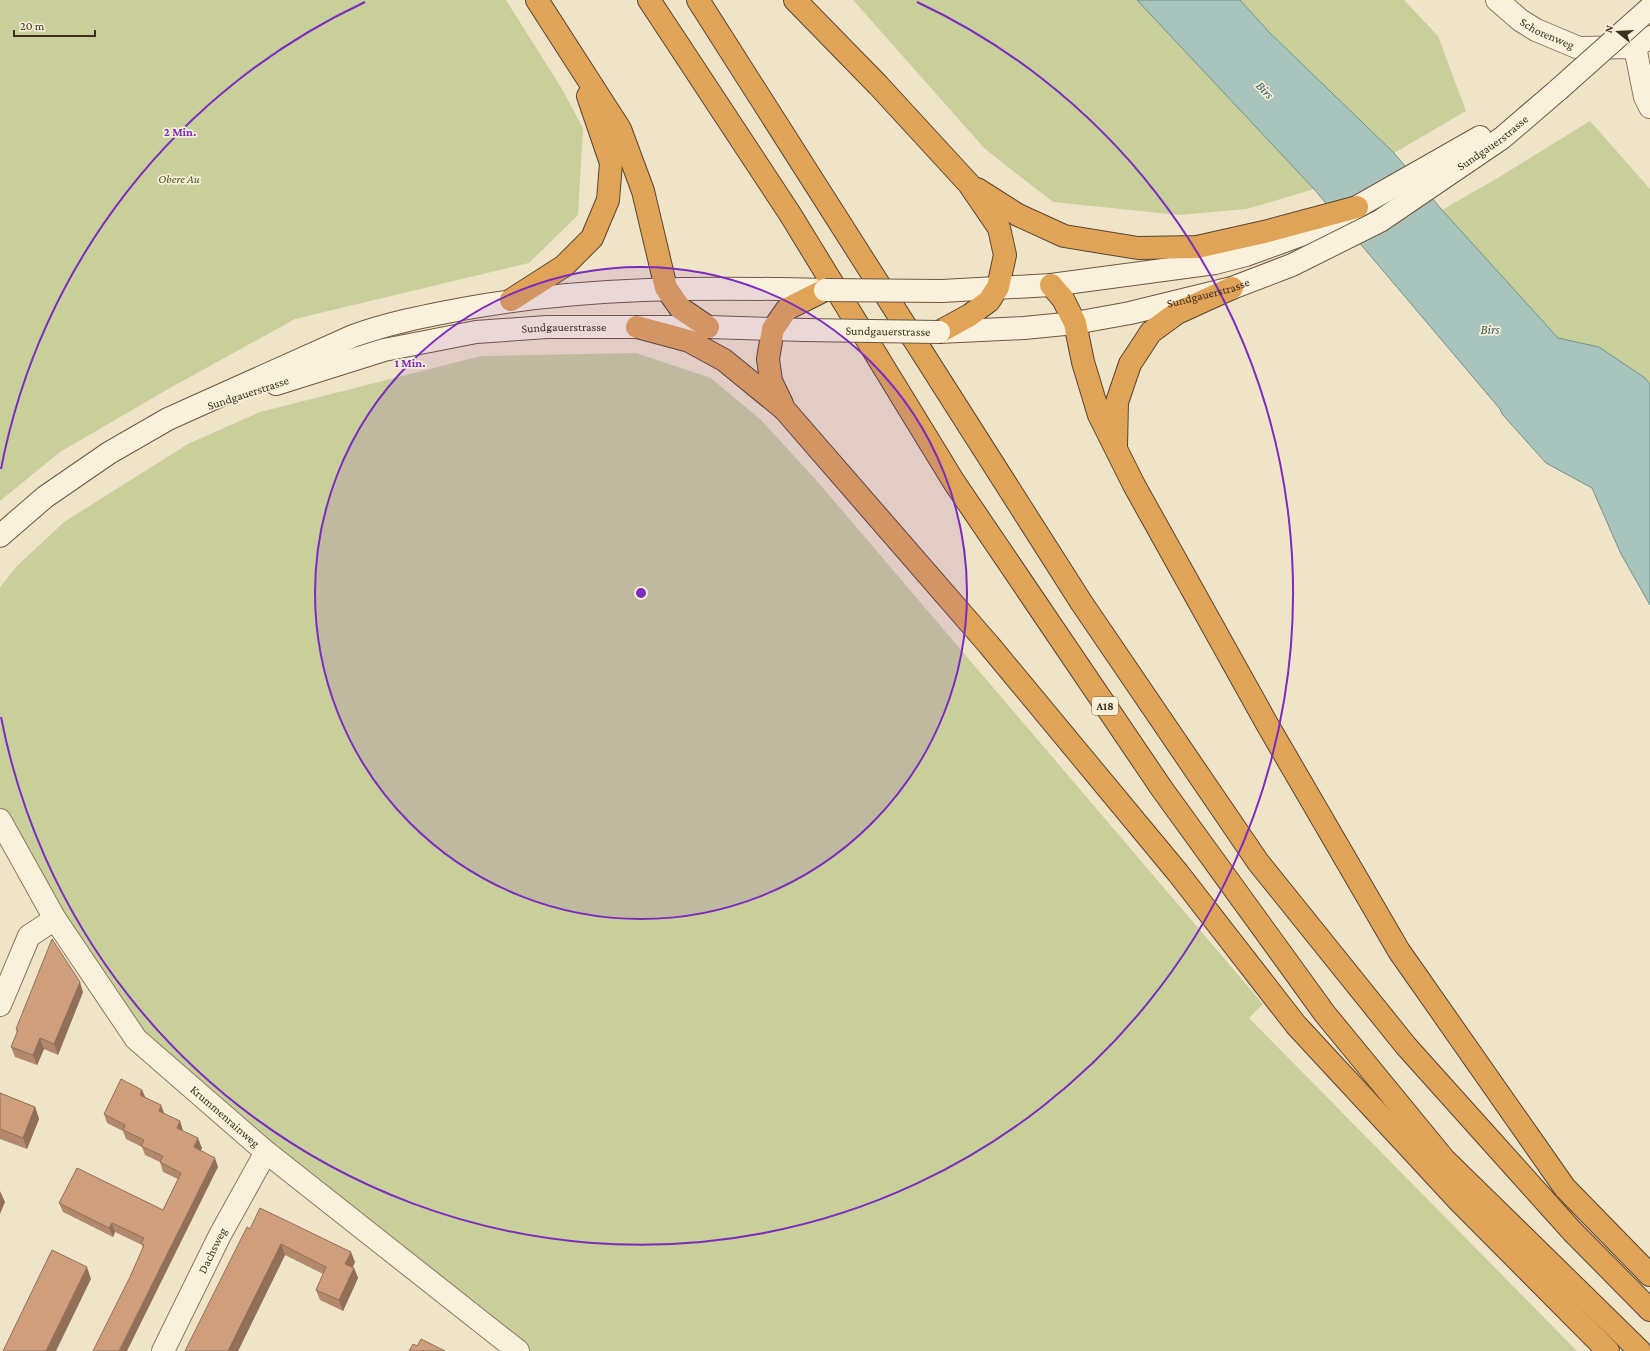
<svg xmlns="http://www.w3.org/2000/svg" width="1650" height="1351" viewBox="0 0 1650 1351" font-family="'Crimson Pro',serif">
  <style>
    .green { fill: #c9cf9b }
    .water { fill: #a9c4bc; stroke: #6f938a }
    .lines { fill: none; stroke-linecap: round; stroke-linejoin: round }
    .street-casing { stroke: #8d765c; stroke-width: 24 }
    .secondary-casing { stroke: #6f573f; stroke-width: 24 }
    .highway-casing { stroke: #5b4430; stroke-width: 24 }
    .street { stroke: #faf1dc; stroke-width: 22 }
    .secondary { stroke: #faf1dc; stroke-width: 22 }
    .highway { stroke: #e0a458; stroke-width: 22 }
    .secondary-bridge-casing { stroke: #6f573f; stroke-width: 24; stroke-linecap: butt }
    .secondary-bridge { stroke: #faf1dc; stroke-width: 22 }
    .wall { fill: #b2896c }
    .shaded-wall { fill: #916f58 }
    .building { fill: #cf9f7d; stroke: #916f58 }
    .ring { fill: none; stroke: #7b2cbf; stroke-width: 2 }
    .labels { text-anchor: middle; dominant-baseline: central; stroke-width: 3.5; stroke-linejoin: round; paint-order: stroke }
    .shield { fill: #f7eed8; stroke: #756857; stroke-width: 1 }
    .shield-label { font-size: 11px; font-weight: bold; fill: #3d2e20 }
    .street-label { font-size: 12px; fill: #3d2e20; stroke: #f7eed8 }
    .park-label { font-size: 12px; font-style: italic; fill: #4d5a26; stroke: #f7eed8 }
    .water-label { font-size: 13px; font-style: italic; fill: #2f5d5a; stroke: #f7eed8 }
    .centre { fill: #7b2cbf; stroke: #f7eed8; stroke-width: 2 }
    .ring-label { font-size: 12px; text-anchor: middle; font-weight: bold; fill: #7b2cbf; stroke: #f7eed8; stroke-width: 3.5; stroke-linejoin: round; paint-order: stroke }
  </style>
  <rect width="100%" height="100%" fill="#f0e4c8"/>
  <!-- green -->
  <g class="green">
    <polygon points="0,0 506,0 562,89 583,128 578,215 529,263 295,319 170,388 60,452 0,501"/>
    <polygon points="853,0 1137,0 1314,189 1247,209 1179,215 1053,202 985,149"/>
    <polygon points="1240,0 1404,0 1438,36 1466,111 1394,153 1269,32"/>
    <polygon points="1590,121 1650,189 1650,384 1645,378 1599,347 1558,338 1442,210 1496,179"/>
    <polygon points="636,353 711,378 761,420 817,481 1263,1004 1249,1018 1577,1351 518,1351 136,1038 0,820 0,587 17,566 64,522 188,444 260,412 481,356"/>
  </g>
  <!-- water -->
  <polygon class="water" points="1137,0 1240,0 1269,32 1394,153 1442,210 1558,338 1599,347 1645,378 1650,384 1650,605 1621,554 1592,488 1546,463 1502,414 1500,409 1314,189"/>
  <g class="lines">
    <defs>
      <g id="street">
        <path id="s1" d="M1497 0 1520 20 1536 30 1579 48 1635 47 1650 37"/>
        <polyline points="1635,47 1645,97 1650,107"/>
        <path id="s2" d="M0 820 55 919 136 1039 266 1152 518 1351"/>
        <polyline points="0,1005 29,936 55,919"/>
        <path id="s3" d="M163 1351 220 1235 266 1152"/>
      </g>
      <g id="secondary">
        <polyline points="942,291 1051,285 1215,263 1246,255 1301,235 1357,207 1480,137"/>
        <path id="s4" d="M939 332 1024 328 1075 323 1130 313 1232 288 1292 265 1380 221 1502 138 1558 90"/>
        <path id="s5" d="M276 384 384 350 476 332 547 327H708L804 330"/>
        <path d="M0 536 45 497 109 453 168 419 353 336C389 323 425 316 462 309 582 287 703 287 825 290"/>
      </g>
      <g id="highway">
        <polyline points="537,0 620,129 643,191 666,288 680,308 708,327"/>
        <polyline points="649,0 790,214 954,482 1162,789 1325,1014 1444,1159 1640,1351"/>
        <polyline points="698,0 1081,602 1258,862 1406,1046 1572,1231 1650,1310"/>
        <polyline points="795,0 878,85 969,184 999,228 1005,255 998,287 989,301 970,315 939,332"/>
        <polyline points="977,189 1018,215 1064,236 1138,248 1197,247 1264,232 1357,207"/>
        <polyline points="1051,285 1063,299 1075,323 1083,362 1099,415 1134,485 1267,724 1399,951 1565,1188 1650,1275"/>
        <polyline points="511,300 564,266 592,238 608,200 611,163 588,96"/>
        <polyline points="637,327 689,341 724,360 784,409 989,645 1178,873 1296,1025 1459,1201 1608,1351"/>
        <polyline points="782,404 771,381 768,359 773,329 787,309 825,290"/>
        <polyline points="1116,446 1117,402 1130,364 1151,332 1177,313 1232,288"/>
      </g>
    </defs>
    <!-- street casing -->
    <use href="#street" class="street-casing"/>
    <!-- secondary casing -->
    <use href="#secondary" class="secondary-casing"/>
    <!-- highway casing -->
    <use href="#highway" class="highway-casing"/>
    <!-- street -->
    <use href="#street" class="street"/>
    <!-- secondary -->
    <use href="#secondary" class="secondary"/>
    <!-- highway -->
    <use href="#highway" class="highway"/>
    <defs>
      <g id="secondary-bridge">
        <polyline points="1558,90 1650,8"/>
        <polyline points="825,290 942,291"/>
        <path id="s6" d="M804 330 939 332"/>
      </g>
    </defs>
    <!-- secondary-bridge casing -->
    <use href="#secondary-bridge" class="secondary-bridge-casing"/>
    <!-- secondary-bridge -->
    <use href="#secondary-bridge" class="secondary-bridge"/>
  </g>
  <!-- wall -->
  <g class="wall">
    <polygon points="83,992 58,1055 44,1049 37,1065 15,1057 11,1047 17,1033 16,1029"/>
    <polygon points="142,1090 145,1097 164,1114 180,1121 183,1131 202,1148 200,1151 218,1167 130,1277 143,1248 142,1245 115,1232 113,1237 63,1212 59,1203 163,1210 178,1179 163,1172 160,1162 145,1155 142,1147 126,1139 123,1131 107,1123 104,1114"/>
    <polygon points="0,1093 35,1107 39,1119 27,1149 0,1139"/>
    <polygon points="250,1229 355,1262 353,1267 354,1268 358,1278 343,1311 320,1300 316,1290 323,1274 285,1255 238,1351 185,1351"/>
  </g>
  <!-- shaded-wall -->
  <g class="shaded-wall">
    <polygon points="80,982 83,992 58,1055 54,1044"/>
    <polygon points="40,1038 44,1049 37,1065 33,1055"/>
    <polygon points="142,1090 146,1099 140,1095"/>
    <polygon points="161,1105 165,1115 159,1111"/>
    <polygon points="35,1107 39,1119 27,1149 23,1138"/>
    <polygon points="180,1121 183,1131 177,1128"/>
    <polygon points="198,1138 202,1148 197,1157 194,1147"/>
    <polygon points="215,1158 218,1167 127,1351 119,1351"/>
    <polygon points="0,1191 5,1202 0,1214"/>
    <polygon points="112,1223 115,1232 113,1237 109,1228"/>
    <polygon points="281,1244 285,1255 238,1351 228,1351"/>
    <polygon points="351,1252 355,1262 349,1274 345,1264"/>
    <polygon points="87,1267 91,1279 56,1351 46,1351"/>
    <polygon points="354,1268 358,1278 343,1311 339,1300"/>
  </g>
  <!-- building -->
  <g class="building">
    <polygon points="52,939 80,982 54,1044 40,1038 33,1055 11,1047 18,1030 16,1029"/>
    <polygon points="121,1079 142,1090 140,1095 161,1105 159,1111 180,1121 177,1128 198,1138 194,1147 215,1158 119,1351 93,1351 130,1277 144,1245 141,1243 144,1238 112,1223 109,1228 59,1203 77,1168 163,1210 181,1173 160,1162 163,1156 141,1146 144,1140 123,1130 125,1125 104,1114"/>
    <polygon points="0,1093 35,1107 23,1138 0,1129"/>
    <polygon points="260,1208 351,1252 345,1264 354,1268 339,1300 316,1290 326,1267 281,1244 228,1351 185,1351 247,1227 250,1229"/>
    <polygon points="52,1250 87,1267 46,1351 3,1351"/>
    <polygon points="421,1339 445,1351 409,1351 413,1344 417,1346"/>
  </g>
  <!-- distance rings -->
  <circle cx="641" cy="593" r="326" fill="#7b2cbf" fill-opacity=".12"/>
  <g class="ring">
    <circle cx="641" cy="593" r="326"/>
    <path d="M1 469A652 652 0 0 1 365 2M917 2A652 652 0 1 1 1 717"/>
  </g>
  <g class="labels">
    <!-- shield labels -->
    <rect class="shield" x="1092" y="697" width="26" height="18" rx="3"/>
    <g class="shield-label">
      <text x="1105" y="706">A18</text>
    </g>
    <!-- street labels -->
    <g class="street-label">
      <text stroke="none"><textPath href="#s1" startOffset="61">Schorenweg</textPath></text>
      <text stroke="none"><textPath href="#s4" startOffset="597">Sundgauerstrasse</textPath></text>
      <text stroke="none"><textPath href="#s4" startOffset="273">Sundgauerstrasse</textPath></text>
      <text stroke="none"><textPath href="#s5" startOffset="295">Sundgauerstrasse</textPath></text>
      <text stroke="none"><textPath href="#s6" startOffset="84">Sundgauerstrasse</textPath></text>
      <text transform="translate(248 393) rotate(-18)">Sundgauerstrasse</text>
      <text stroke="none"><textPath href="#s2" startOffset="376">Krummenrainweg</textPath></text>
      <text stroke="none"><textPath href="#s3" startOffset="112">Dachsweg</textPath></text>
    </g>
    <!-- park labels -->
    <g class="park-label">
      <text x="179" y="179">Obere Au</text>
    </g>
    <!-- water labels -->
    <g class="water-label">
      <text transform="translate(1265 90) rotate(46)">Birs</text>
      <text x="1490" y="329">Birs</text>
    </g>
  </g>
  <circle cx="641" cy="593" r="6" class="centre"/>
  <g class="ring-label">
    <text x="180" y="136">2 Min.</text>
    <text x="410" y="367">1 Min.</text>
  </g>
  <!-- north arrow -->
  <g transform="translate(1618 32) rotate(288)" stroke="#f7eed8" stroke-width="3" paint-order="stroke">
  <path d="M0-3L7 15L0 10L-7 15Z" fill="#3d2e20"/>
  <text y="-6" font-size="11" font-weight="bold" text-anchor="middle" fill="#3d2e20">N</text>
  </g>
  <!-- scale -->
  <path d="M14 30v6h81v-6" fill="none" stroke="#3d2e20" stroke-width="2"/>
  <text x="20" y="30" font-size="12" fill="#3d2e20" stroke="#f7eed8" stroke-width="3" paint-order="stroke">20 m</text>
</svg>
